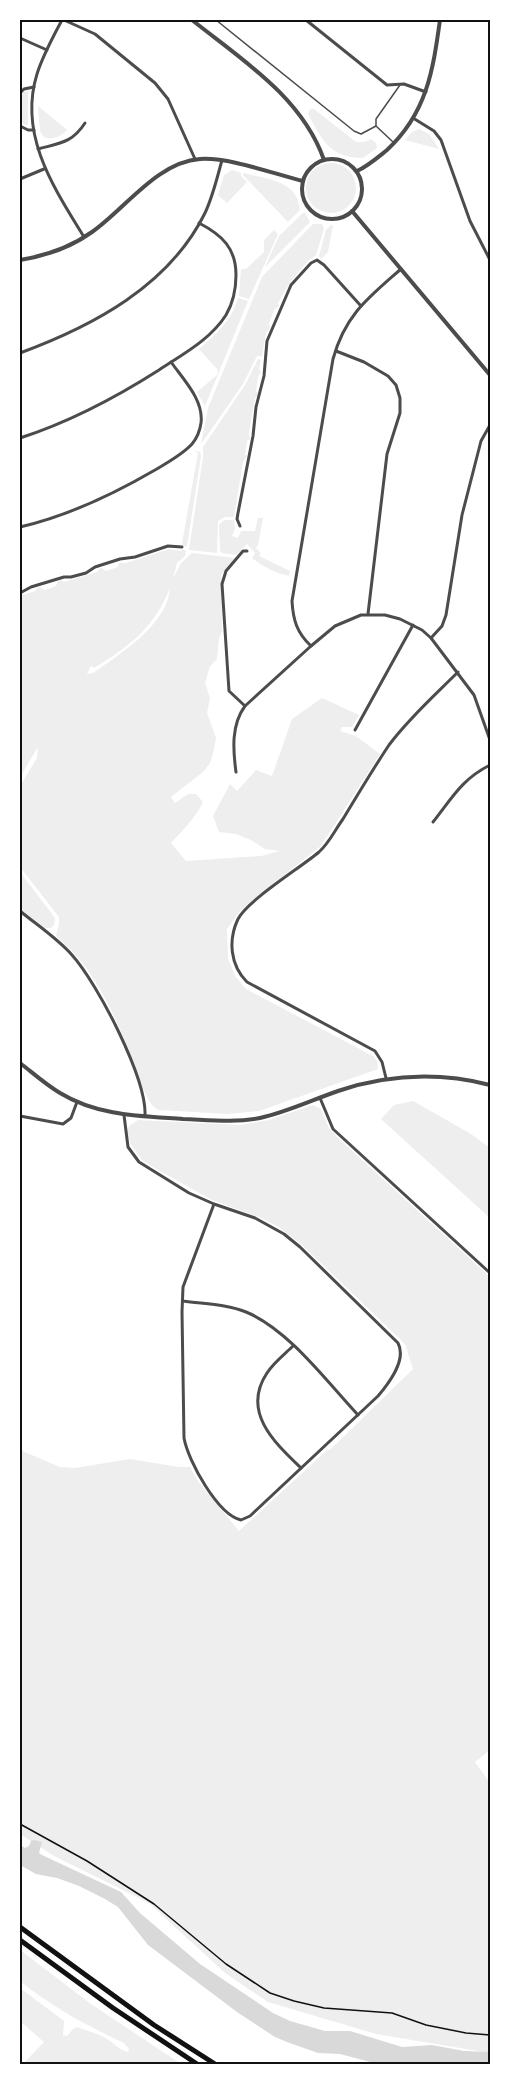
<svg xmlns="http://www.w3.org/2000/svg" width="510" height="2084" viewBox="0 0 510 2084" font-family="Jost,sans-serif">
  <style>
    .green { fill: #eee; fill-rule: evenodd }
    .water { fill: #d9d9d9 }
    .lines { fill: none; stroke-linecap: round; stroke-linejoin: round }
    .path { stroke: #111; stroke-width: 1.5 }
    .service { stroke: #4c4c4c; stroke-width: 1.5 }
    .minor { stroke: #4c4c4c; stroke-width: 3 }
    .tertiary { stroke: #4c4c4c; stroke-width: 4 }
    .trunk { stroke: #111; stroke-width: 5 }
    .neatline { fill: none; stroke: #111; stroke-width: 2 }
  </style>
  <rect width="100%" height="100%" fill="#fff"/>
  <!-- green -->
  <g class="green">
    <polygon points="28,91 28,125 25,125 20,120 20,97 24,92"/>
    <path d="M38 106 67 130C61 136 53 141 44 137L40 131Z"/>
    <path d="M310 109H314L356 142H364L371 139 376 143 377 148 363 158C330 158 322 140 308 114Z"/>
    <polygon points="419,129 429,134 439,149 405,140 412,132"/>
    <circle cx="331" cy="188" r="25"/>
    <polygon points="232,170 241,173 241,176 247,182 227,203 218,195 224,175"/>
    <path d="M244 173C269 180 297 180 300 210L288 222 243 175Z"/>
    <polygon points="303,213 305,213 310,222 265,267 279,236"/>
    <polygon points="313,224 322,224 324,229 316,255 308,261 291,281 278,303 279,306 274,310 269,324 270,328 266,333 262,356 257,356 243,384 201,444 208,408 262,277"/>
    <polygon points="331,225 333,225 328,252 321,259 319,256 326,230"/>
    <polygon points="274,230 278,234 249,299 239,296 241,269 246,269 264,252 264,240"/>
    <path d="M238 298 248 301 205 406 197 392 217 375 218 370 199 349C216 335 232 320 238 298Z"/>
    <polygon points="258,359 261,360 259,369 261,372 258,377 256,391 258,393 257,397 255,398 249,433 250,439 247,441 245,454 247,456 243,462 234,517 225,517 218,521 217,553 189,550 203,457 203,447 245,385"/>
    <polygon points="194,450 200,452 201,456 187,546 182,546 183,538 198,453"/>
    <path d="M258 518H263L258 545 256 548 261 553 259 556 290 571 289 576C275 573 264 567 252 558L255 553 247 544 236 555 222 553 220 551 219 525 224 520H234L235 529 232 536 238 538 241 531H255Z"/>
    <path d="M169 549 181 551 182 549 186 551 185 556 177 563 173 579 181 563 192 553 235 558 221 575 222 631 219 638 217 659 210 666 205 683 210 698 207 713 216 738 213 754 210 763 203 772 171 797 175 803 188 794H196L203 802C197 816 182 831 171 843L186 861 261 856 280 851 265 849 251 840 236 834 219 832 213 816 230 784 237 791 256 770 272 776 292 719 322 698 359 715 352 727H342L340 731 356 736 380 754 321 846 249 903 240 911 227 929 228 958 235 976 246 989 373 1056 377 1061 378 1069 259 1111 228 1114 159 1110C145 1104 140 1076 134 1062 118 1024 101 982 73 952 67 946 61 942 56 935L59 924V917L20 867V786L37 758 38 747 20 777V596L35 591 37 588 40 587 45 590 56 586 58 581 61 580 64 582 97 572 99 569 102 568 106 571 118 567 119 563H126ZM170 588C168 624 120 654 93 673L87 674 91 666 94 668C130 646 154 628 170 588Z"/>
    <polygon points="20,872 55,918 54,925 51,928 45,928 20,909"/>
    <polygon points="413,1101 471,1134 490,1148 490,1218 381,1119 394,1105"/>
    <polygon points="313,1105 321,1109 329,1128 336,1136 490,1277 490,1750 475,1762 490,1783 490,2053 376,2034 268,2002 225,1973 149,1903 54,1856 20,1834 20,1450 60,1467 75,1468 130,1459 179,1467 190,1467 198,1481 239,1531 326,1451 331,1449 413,1369 405,1344 302,1245 277,1226 261,1218 210,1199 153,1167 142,1160 131,1145 127,1132 129,1126 138,1120 241,1125 269,1120"/>
    <path d="M20 1950 91 2004 181 2064H23L44 2042 20 2021V1988L64 2021 63 2035 67 2036 73 2029 77 2027C88 2031 100 2034 110 2041 117 2046 120 2050 128 2052L129 2049 124 2043C84 2024 55 2009 20 1981Z"/>
  </g>
  <!-- water -->
  <polygon class="water" points="34,1840 42,1842 39,1853 42,1855 121,1892 140,1913 200,1964 273,2013 290,2021 325,2031 350,2031 402,2047 432,2045 464,2051 490,2052 490,2064 378,2064 340,2054 318,2053 287,2042 275,2037 237,2012 148,1945 118,1907 105,1899 79,1886 57,1878 36,1874 20,1865 20,1845 25,1848 29,1846 31,1841"/>
  <g class="lines">
    <!-- path -->
    <polyline class="path" points="20,1824 87,1861 154,1904 226,1964 270,1993 294,2001 324,2008 392,2013 426,2025 466,2033 490,2035"/>
    <!-- service -->
    <g class="service">
      <polyline points="216,20 354,131 361,134 376,126"/>
      <polyline points="393,142 376,126 376,119 400,85"/>
    </g>
    <!-- minor -->
    <g class="minor">
      <path d="M62 20C53 37 43 55 37 74 18 135 54 188 84 237"/>
      <polyline points="64,20 95,34 155,83 168,99 195,159"/>
      <polyline points="306,20 387,85 404,84 426,92"/>
      <polyline points="20,38 47,50"/>
      <polyline points="20,93 24,89 34,87"/>
      <polyline points="413,118 434,131 441,140 470,221 490,260"/>
      <polyline points="20,126 28,130 34,130"/>
      <path d="M38 149C60 143 72 143 85 123"/>
      <polyline points="20,179 44,169"/>
      <polyline points="336,351 364,362 388,376 396,385 400,398 400,413 387,454 368,614"/>
      <path d="M20 353C93 326 169 286 205 213 213 196 217 178 222 160"/>
      <path d="M20 438C70 422 115 398 159 370 183 354 210 340 226 315 233 303 236 289 236 275 236 248 222 235 199 223"/>
      <polyline points="240,526 237,519 238,513 253,436 256,407 264,376 267,341 291,285 311,263 317,260 324,265 361,306"/>
      <path d="M20 527C68 516 112 495 155 470 167 463 183 454 192 444 197 438 200 430 201 423 204 400 183 379 171 362"/>
      <polyline points="20,593 31,587 64,577 71,577 86,573 95,567 120,559 135,557 168,546 182,547"/>
      <polyline points="431,638 442,626 446,615 462,515 481,441 490,425"/>
      <path d="M311 646C297 633 293 620 292 601L333 359C345 315 368 298 401 269"/>
      <polyline points="245,706 229,691 222,584 226,571 243,551 247,551"/>
      <polyline points="355,730 413,625"/>
      <path d="M236 772C233 750 231 725 245 706L311 646 335 626 361 615H385L400 619 422 630 431 638 474 695 490 740"/>
      <path d="M433 822C452 798 462 779 490 765"/>
      <path d="M20 911C37 925 57 938 72 955 98 984 147 1079 145 1116"/>
      <path d="M386 1078 382 1062 375 1051 247 982C230 965 228 940 238 919 248 900 300 868 319 852 329 843 335 830 343 819 358 794 373 769 389 745 409 718 435 695 458 672"/>
      <polyline points="320,1098 333,1129 490,1273"/>
      <path d="M124 1115 128 1147 139 1162 189 1193 214 1204 255 1218 284 1234 300 1247 398 1343C407 1360 389 1383 378 1396L250 1516 241 1520C218 1515 188 1461 184 1438L182 1312 183 1287 214 1204"/>
      <polyline points="20,1116 63,1124 71,1118 77,1102"/>
      <path d="M183 1301C204 1304 227 1304 246 1312 288 1329 327 1382 358 1415"/>
      <path d="M293 1346C285 1354 274 1362 267 1373 241 1412 275 1443 301 1468"/>
    </g>
    <!-- tertiary -->
    <g class="tertiary">
      <path d="M192 20C241 59 302 97 324 160"/>
      <circle cx="332" cy="189" r="30"/>
      <path d="M357 171C368 166 377 158 387 150 427 113 433 70 440 20"/>
      <polyline points="352,211 490,375"/>
      <path d="M20 260C45 256 71 247 92 232 125 209 157 162 200 159 229 157 274 174 303 181"/>
      <path d="M20 1063C33 1073 45 1084 60 1093 98 1116 140 1116 183 1119 209 1120 235 1123 260 1118 287 1112 312 1100 338 1091 389 1074 439 1072 490 1085"/>
    </g>
    <!-- trunk -->
    <g class="trunk">
      <polyline points="20,1927 154,2025 215,2064"/>
      <polyline points="20,1940 113,2008 197,2064"/>
    </g>
  </g>
  <!-- border -->
  <rect width="510" height="2084" fill="none" stroke="#ffffff" stroke-width="42"/>
  <rect x="21" y="21" width="468" height="2042" class="neatline"/>
</svg>
